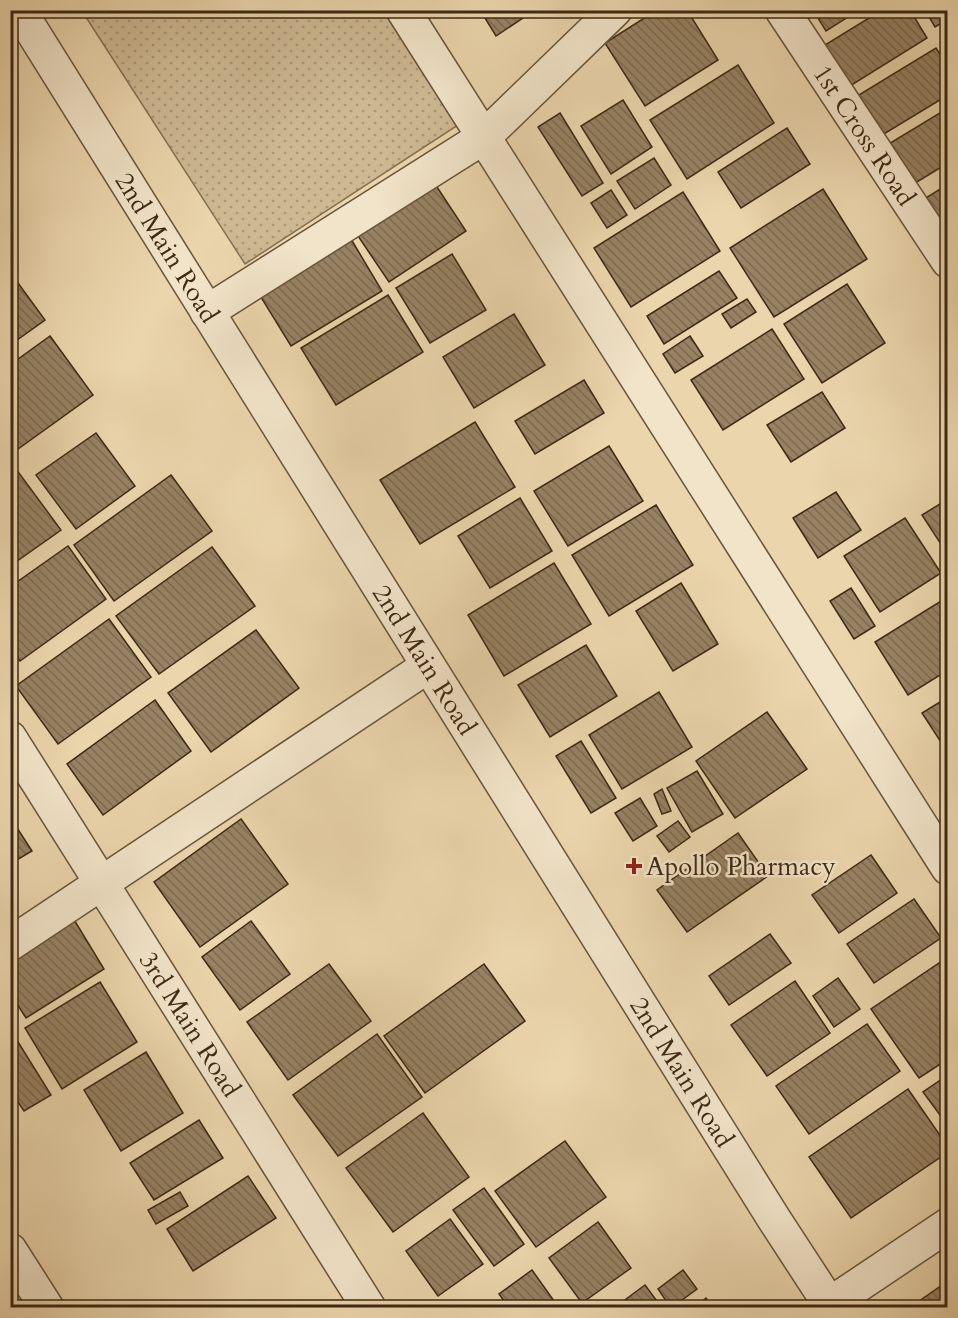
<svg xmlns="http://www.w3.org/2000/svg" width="958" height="1318" viewBox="0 0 958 1318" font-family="Cardo,serif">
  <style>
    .grass { fill: url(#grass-dots); stroke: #857053; stroke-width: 1.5 }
    .building { fill: url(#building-back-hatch); stroke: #3d2914; stroke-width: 1.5 }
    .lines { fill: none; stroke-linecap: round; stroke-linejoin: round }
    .minor-casing { stroke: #68543a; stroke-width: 36 }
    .minor { stroke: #f2e4c9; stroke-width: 33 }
    .poi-dot { fill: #8f2418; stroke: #f2e4c9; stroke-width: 2 }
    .labels { text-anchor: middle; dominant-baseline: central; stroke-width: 5; stroke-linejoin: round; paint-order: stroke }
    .street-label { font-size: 26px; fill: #3d2914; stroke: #f2e4c9 }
    .poi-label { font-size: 26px; fill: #3d2914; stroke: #f2e4c9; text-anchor: start }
  </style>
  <defs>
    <pattern id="grass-dots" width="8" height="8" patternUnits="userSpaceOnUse" patternTransform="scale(1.5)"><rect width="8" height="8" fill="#cdb892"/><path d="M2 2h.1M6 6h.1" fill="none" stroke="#a89676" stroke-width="1.8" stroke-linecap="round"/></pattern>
    <pattern id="building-back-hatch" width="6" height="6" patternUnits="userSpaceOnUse" patternTransform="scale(1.5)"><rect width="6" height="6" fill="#978263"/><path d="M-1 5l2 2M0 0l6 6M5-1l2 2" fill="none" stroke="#7c6a50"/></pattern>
  </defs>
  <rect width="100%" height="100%" fill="#ebd5ac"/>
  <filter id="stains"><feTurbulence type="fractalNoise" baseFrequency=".00333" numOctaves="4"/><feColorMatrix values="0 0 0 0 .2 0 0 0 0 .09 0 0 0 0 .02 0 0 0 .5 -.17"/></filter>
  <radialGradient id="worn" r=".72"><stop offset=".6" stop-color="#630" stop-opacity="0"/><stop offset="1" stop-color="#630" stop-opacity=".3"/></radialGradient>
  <!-- grass -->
  <polygon class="grass" points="82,11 385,11 458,125 245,264"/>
  <!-- building -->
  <g class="building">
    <polygon points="480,10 535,10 496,36"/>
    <polygon points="657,10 687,10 718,60 645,106 605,43"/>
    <polygon points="813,10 859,10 826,31"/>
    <polygon points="882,10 910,10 927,38 850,86 825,45"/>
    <polygon points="925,10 948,10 948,19 935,27"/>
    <polygon points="936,48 948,67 948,95 874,140 849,101"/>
    <polygon points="738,65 774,123 687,179 650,120"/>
    <polygon points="623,100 652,147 611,174 581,126"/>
    <polygon points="948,108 948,163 912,185 887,145"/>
    <polygon points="560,113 603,183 582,196 538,127"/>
    <polygon points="787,128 810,164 741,208 718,172"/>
    <polygon points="654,158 671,185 635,209 617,181"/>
    <polygon points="433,181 466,231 389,282 356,233"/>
    <polygon points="948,184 948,233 913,206"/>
    <polygon points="823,189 867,259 774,317 730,248"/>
    <polygon points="611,190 627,215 607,228 591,203"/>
    <polygon points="683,192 720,251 631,307 594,248"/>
    <polygon points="348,234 382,291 291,346 256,289"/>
    <polygon points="452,254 486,310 430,343 396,288"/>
    <polygon points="719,271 737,298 664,344 647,316"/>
    <polygon points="10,272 45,320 10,345"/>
    <polygon points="847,284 885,343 822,383 784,324"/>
    <polygon points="388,295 423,352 336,405 301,348"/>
    <polygon points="747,299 756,312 731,328 722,314"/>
    <polygon points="514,314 545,365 474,408 443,357"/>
    <polygon points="772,329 804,379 723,430 691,380"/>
    <polygon points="50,336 93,395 11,454 10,365"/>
    <polygon points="690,336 703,356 675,373 663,354"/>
    <polygon points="584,380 604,413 535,454 515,421"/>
    <polygon points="822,392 845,428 791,462 767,425"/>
    <polygon points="475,422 515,487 420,544 380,480"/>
    <polygon points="96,433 135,486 76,529 36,475"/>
    <polygon points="609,446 643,501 568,546 534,491"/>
    <polygon points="13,465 61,530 10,566 10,467"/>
    <polygon points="171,475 212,531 114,601 74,545"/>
    <polygon points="836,492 861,530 818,558 793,518"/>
    <polygon points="520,498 552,551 490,588 458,536"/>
    <polygon points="948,499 948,555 922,515"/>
    <polygon points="656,505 693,565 609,616 572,555"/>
    <polygon points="905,518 941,573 880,612 844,556"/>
    <polygon points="68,546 106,599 20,661 10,648 10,587"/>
    <polygon points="212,547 255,606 159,674 116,616"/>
    <polygon points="554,563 591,624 504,676 468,615"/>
    <polygon points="681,583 718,644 673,671 636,611"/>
    <polygon points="851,588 875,626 854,639 830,601"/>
    <polygon points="946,598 948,600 948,670 908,695 875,642"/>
    <polygon points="109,619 151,677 58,744 16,686"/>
    <polygon points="256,630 299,688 211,752 168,693"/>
    <polygon points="586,645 617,696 550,737 518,685"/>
    <polygon points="659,692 692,747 622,789 589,735"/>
    <polygon points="948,697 948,753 922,713"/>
    <polygon points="155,700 191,751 103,815 67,764"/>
    <polygon points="767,712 807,769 735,818 696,761"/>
    <polygon points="581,741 616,798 591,813 556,756"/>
    <polygon points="697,771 723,814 692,832 667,788"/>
    <polygon points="662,789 671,811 662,814 654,794"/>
    <polygon points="640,798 657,826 633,841 615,813"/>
    <polygon points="10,817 32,851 10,864"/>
    <polygon points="241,819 288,884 200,947 154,882"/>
    <polygon points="678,821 690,837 669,852 657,836"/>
    <polygon points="738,833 768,876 687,932 657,890"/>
    <polygon points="871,855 897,893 839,933 812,895"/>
    <polygon points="914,899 941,938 874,983 847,944"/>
    <polygon points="73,918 104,969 26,1018 10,993 10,955"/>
    <polygon points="251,921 290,974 240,1010 202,957"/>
    <polygon points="770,934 791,963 729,1005 709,976"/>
    <polygon points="948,957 948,1059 919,1078 871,1009"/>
    <polygon points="329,964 371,1021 288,1080 247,1022"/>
    <polygon points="484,964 525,1021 425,1093 384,1036"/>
    <polygon points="838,978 860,1009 834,1027 813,996"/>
    <polygon points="795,981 830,1033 767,1076 731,1025"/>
    <polygon points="100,982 137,1042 62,1089 25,1028"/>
    <polygon points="867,1024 900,1071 809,1134 776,1086"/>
    <polygon points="10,1029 51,1095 24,1111 10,1090"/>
    <polygon points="377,1034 422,1097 338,1156 293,1095"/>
    <polygon points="146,1052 183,1113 121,1151 84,1090"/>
    <polygon points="948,1075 948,1126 923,1092"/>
    <polygon points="908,1089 948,1147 948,1152 851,1218 809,1157"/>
    <polygon points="423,1113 469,1177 393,1232 346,1168"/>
    <polygon points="199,1120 223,1158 154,1200 130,1163"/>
    <polygon points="565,1141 606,1197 536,1247 495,1191"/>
    <polygon points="248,1176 276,1218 193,1271 167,1229"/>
    <polygon points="484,1188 524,1244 494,1266 453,1210"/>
    <polygon points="180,1192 188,1206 156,1224 148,1210"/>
    <polygon points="450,1219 483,1264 438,1296 406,1251"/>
    <polygon points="598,1222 631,1268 582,1303 549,1258"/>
    <polygon points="532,1270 559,1308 509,1308 499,1294"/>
    <polygon points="683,1270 697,1289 671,1308 658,1289"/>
    <polygon points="948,1281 948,1308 913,1308 912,1306"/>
    <polygon points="645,1285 662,1308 614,1308"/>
    <polygon points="706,1298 713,1308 694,1308"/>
  </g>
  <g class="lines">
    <defs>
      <g id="minor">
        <path id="s1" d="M19 10 774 1219 832 1308"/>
        <polyline points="403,10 948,868"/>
        <path id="s2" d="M782 10 948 261"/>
        <polyline points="207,312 484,137 615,10"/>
        <path id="s3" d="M10 738 369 1308"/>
        <polyline points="10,944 428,666"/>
        <polyline points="10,1250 47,1308"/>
        <polyline points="830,1304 948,1225"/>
      </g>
    </defs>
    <!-- minor casing -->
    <use href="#minor" class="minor-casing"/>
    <!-- minor -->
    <use href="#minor" class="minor"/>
  </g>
  <!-- markers -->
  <path class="poi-dot" d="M631 857h6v6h6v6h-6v6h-6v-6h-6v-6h6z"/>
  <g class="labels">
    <!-- street labels -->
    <g class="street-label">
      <text stroke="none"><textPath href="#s2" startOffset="150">1st Cross Road</textPath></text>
      <text stroke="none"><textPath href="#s1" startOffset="280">2nd Main Road</textPath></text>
      <text stroke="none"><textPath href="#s1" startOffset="766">2nd Main Road</textPath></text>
      <text stroke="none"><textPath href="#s3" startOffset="338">3rd Main Road</textPath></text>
      <text stroke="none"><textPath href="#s1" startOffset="1252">2nd Main Road</textPath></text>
    </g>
    <!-- poi labels -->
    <g class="poi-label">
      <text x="646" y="866">Apollo Pharmacy</text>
    </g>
  </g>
  <!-- margin -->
  <rect width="958" height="1318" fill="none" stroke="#ebd5ac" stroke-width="36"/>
  <rect x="12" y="12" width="934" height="1294" fill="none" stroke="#3d2914" stroke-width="3"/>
  <rect x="18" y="18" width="922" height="1282" fill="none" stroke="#3d2914" stroke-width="1.5"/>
  <rect width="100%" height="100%" filter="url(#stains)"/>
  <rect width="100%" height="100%" fill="url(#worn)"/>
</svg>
